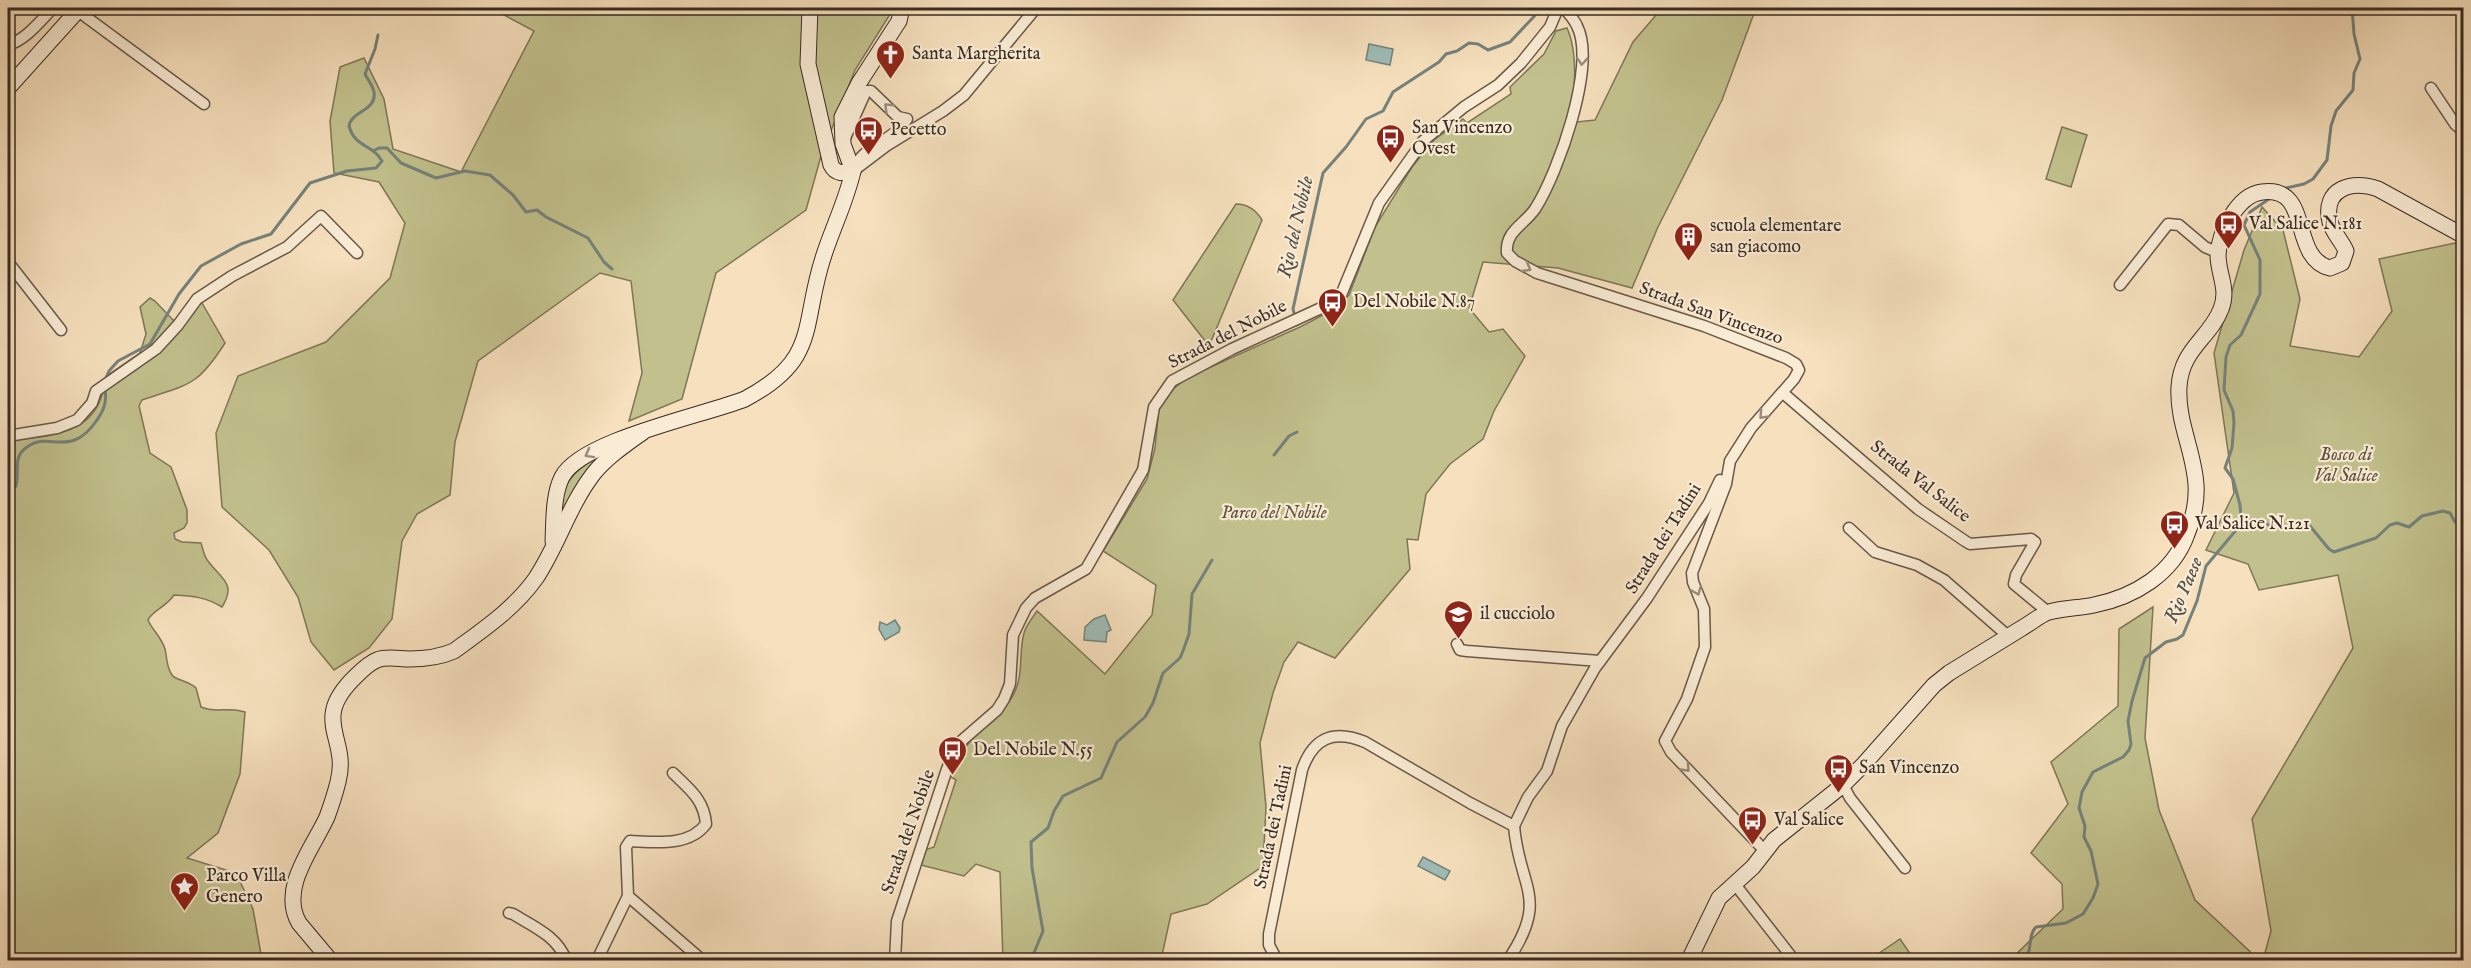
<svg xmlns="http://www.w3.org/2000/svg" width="2471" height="968" viewBox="0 0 2471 968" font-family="'IM FELL English',serif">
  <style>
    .green { fill: #c2c18d; stroke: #7e7658; stroke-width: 1.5 }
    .water { fill: #9dbcb6; stroke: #75827b; stroke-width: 1.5 }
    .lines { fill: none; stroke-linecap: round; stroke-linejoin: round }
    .stream { stroke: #75827b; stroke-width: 3 }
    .street-casing { stroke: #68584a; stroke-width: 13 }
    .secondary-casing { stroke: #392b23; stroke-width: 17 }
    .street { stroke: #f9ebd4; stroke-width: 10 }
    .secondary { stroke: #f9ebd4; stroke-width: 15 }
    .oneway { stroke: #998b7c }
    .labels { text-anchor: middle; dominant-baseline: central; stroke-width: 4.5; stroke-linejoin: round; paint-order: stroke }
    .poi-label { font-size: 18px; fill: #392b23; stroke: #f9ebd4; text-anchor: start }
    .street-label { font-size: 18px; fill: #392b23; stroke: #f9ebd4 }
    .park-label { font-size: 18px; font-style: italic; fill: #5b503e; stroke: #f9ebd4 }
    .water-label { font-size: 20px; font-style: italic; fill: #524f48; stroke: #f9ebd4 }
  </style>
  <rect width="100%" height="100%" fill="#f6e0bd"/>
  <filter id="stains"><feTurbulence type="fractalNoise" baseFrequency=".00333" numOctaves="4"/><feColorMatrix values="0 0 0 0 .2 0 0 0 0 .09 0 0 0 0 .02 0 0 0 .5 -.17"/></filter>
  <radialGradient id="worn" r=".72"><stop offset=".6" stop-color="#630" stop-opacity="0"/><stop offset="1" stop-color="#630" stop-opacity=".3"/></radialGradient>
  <!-- green -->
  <g class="green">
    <polygon points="491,8 894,8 855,70 821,156 806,210 716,273 682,399 629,421 642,373 631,281 600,273 478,361 455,442 450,495 417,514 402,541 392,619 369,648 334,670 311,642 298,597 269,550 222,507 216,433 238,376 326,342 390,278 405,223 379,182 334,173 330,121 340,67 364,58 384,99 393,149 461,172 534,31"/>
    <path d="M1662 8H1756L1722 100 1658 227 1632 288 1558 268 1483 262 1469 308 1489 332 1503 329 1525 356 1494 411 1483 439 1450 464 1426 494 1418 540 1407 539 1410 569 1335 658 1298 642 1284 662 1273 693 1260 743 1266 807 1263 866 1207 904 1171 914 1161 960H1003L1000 872 976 864 964 876 921 865 925 850 934 847 956 780 951 777C955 765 960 754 968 744 983 724 1006 714 1016 689 1024 671 1018 649 1025 630 1028 623 1033 617 1037 611L1105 674 1152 615 1156 585 1103 551 1147 479 1155 448 1159 407 1169 393 1186 378 1300 327 1331 311 1349 295 1375 227 1412 167 1434 140 1463 119 1467 123 1511 94 1510 87 1544 54 1556 31 1567 28C1578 52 1576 98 1568 123L1595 120 1633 42Z"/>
    <polygon points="2062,127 2087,135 2071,187 2046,179"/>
    <path d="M1236 204C1248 204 1256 210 1262 220L1209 346 1173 300Z"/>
    <polygon points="2262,207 2283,230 2300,299 2290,346 2359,357 2392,311 2379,259 2455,243 2464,251 2463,960 2263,960 2271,931 2252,819 2353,648 2338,575 2259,590 2248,564 2206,550 2234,493 2214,353 2244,250"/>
    <path d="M150 298 155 301 173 320H179L202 303 225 343C197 387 189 384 142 400L139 406 150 453 171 467 187 510V523L184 528 174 533 175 539 182 542 201 543C203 549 204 557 208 561 221 579 237 583 222 607 206 597 192 596 174 595 166 607 152 611 148 620 152 630 161 636 165 649 167 658 167 671 174 677 181 681 190 682 196 688L201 707C218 714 226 706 245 712L240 774 218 833 187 858 236 873 253 909 262 960H8V441C34 437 74 437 92 414 101 404 104 388 108 375L140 353 146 334 140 307Z"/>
    <path d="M598 455 600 460 563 514C554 488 579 468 598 455Z"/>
    <polygon points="2153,607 2145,738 2159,810 2195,900 2259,960 2010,960 2063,909 2062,884 2031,853 2068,804 2051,762 2118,706 2119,629"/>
    <polygon points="1900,939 1913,958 1909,960 1869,960"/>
  </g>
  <!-- water -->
  <g class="water">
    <polygon points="1369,44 1393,49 1390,65 1366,60"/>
    <polygon points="1105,615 1111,630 1107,632 1106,642 1084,640 1085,627 1094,619"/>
    <polygon points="895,620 900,628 899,632 885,640 879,629 880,622 887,625"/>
    <polygon points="1423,857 1450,871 1445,880 1418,866"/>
  </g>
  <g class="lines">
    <!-- stream -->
    <g class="stream">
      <polyline points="373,151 379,148 387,148 401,163 436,178 465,171 490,175 513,195 526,212 537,210 546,217 588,238 604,262 612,269"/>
      <polyline points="2281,189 2304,184 2313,179 2327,160 2331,126 2336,111 2353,90 2354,73 2360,59 2354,34 2352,8"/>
      <polyline points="1297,325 1293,309 1323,173 1346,147 1366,119 1383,111 1393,92 1439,62 1446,54 1457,51 1469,43 1478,44 1488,50 1510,42 1542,8"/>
      <path d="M105 380 109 371 118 361 150 344 179 294 201 266 241 244 271 234 310 183 347 171 376 168 382 161C373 144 355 148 349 126 351 111 377 111 374 92 373 86 368 80 365 74L375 49 378 35"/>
      <polyline points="1274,455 1289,436 1297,432"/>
      <path d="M8 493 16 486C20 471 12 457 27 447 49 430 70 460 97 420 104 410 107 402 105 389"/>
      <polyline points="2242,518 2286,529 2310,526 2329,549 2334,552 2376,538 2390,525 2397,523 2409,527 2422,516 2443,511 2450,513 2455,522 2464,524"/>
      <polyline points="1031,960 1043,931 1032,868 1031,842 1048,828 1054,811 1063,796 1101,778 1117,742 1145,717 1153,703 1163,673 1180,658 1183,651 1189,634 1192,594 1212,560"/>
      <path d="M2025 960C2033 950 2027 936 2036 927L2066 923 2083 914 2093 898 2098 884 2091 851 2084 837 2085 826 2079 808 2082 792 2093 772 2123 757 2129 750 2131 744 2128 721 2132 701 2145 658 2166 642 2177 639 2183 635 2197 601 2206 566 2237 529 2241 518 2240 505 2233 479 2225 468 2232 448 2234 423 2233 411 2224 390 2226 357 2230 345 2241 335 2260 294V260L2244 225 2250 212 2269 199"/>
    </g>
    <defs>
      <g id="street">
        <path d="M1564 8C1568 13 1574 19 1577 26 1597 65 1558 173 1535 209 1524 225 1505 231 1507 253L1515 261 1537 273 1704 326 1786 358 1796 364 1799 370 1794 379 1751 428 1730 461 1726 484 1692 573 1693 582 1704 609 1705 647 1687 699 1665 741 1671 752 1764 850"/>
        <polyline points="78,11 204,104"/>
        <path d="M8 45C26 40 40 21 53 8"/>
        <polyline points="2431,88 2455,124 2464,132"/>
        <path d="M845 138 866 91H871L898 117 907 119C894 141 865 144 854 168"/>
        <polyline points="853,171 886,146 943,111 964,95 1036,8"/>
        <polyline points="8,262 61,330"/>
        <polyline points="2120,285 2168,224 2179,225 2205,247 2219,253"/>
        <polyline points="1783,393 1918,509 1965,541 1970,544 2031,539 2035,542 2016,575 2014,584 2048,612"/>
        <polyline points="8,436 57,428 77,420 92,403 96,391 156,349 178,325 197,299 232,276 287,247 321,216 357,253"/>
        <polyline points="1849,528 1875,552 1917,565 1944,580 2008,636"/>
        <polyline points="1457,644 1460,650 1467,651 1600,661"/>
        <path d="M673 773C689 789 704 799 706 824 689 847 655 842 630 841L626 847 628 896 702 960"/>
        <polyline points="1843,785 1850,798 1905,868"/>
        <polyline points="1734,883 1794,960"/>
        <path d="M509 913 513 914C534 927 557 936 566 960"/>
        <polyline points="597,960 628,896"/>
        <polyline points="895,960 897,921 947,769 959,743 997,710 1004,699 1010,684 1013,635 1026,608 1035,598 1086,569 1143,470 1154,407 1172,381 1232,349 1319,309 1341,295 1379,203 1423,141 1464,107 1498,85 1521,63 1550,27 1558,8"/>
        <path d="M1277 960 1269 945V934L1302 770C1313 738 1333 729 1365 742L1470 803 1514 826 1528 797 1547 771 1562 726 1595 668 1647 598 1709 503 1720 480"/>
        <path d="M1508 960C1550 898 1519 888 1514 826"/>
      </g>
      <g id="secondary">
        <path d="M810 8 808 64 831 165C836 175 844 173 853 171"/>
        <polyline points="8,88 80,8"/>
        <polyline points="853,171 843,144 842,117 859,83 899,21 902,8"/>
        <path d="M553 541C554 521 553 495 562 477 581 440 705 415 745 399 820 359 801 326 823 258 832 229 846 202 853 171"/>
        <path d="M330 960 299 923C279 888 313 848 327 817 331 806 335 794 338 782 350 737 309 721 356 676 362 670 369 663 377 660 387 656 399 659 409 659 425 659 440 657 454 651 484 629 515 608 536 578 558 545 569 505 594 473 607 457 625 445 643 432"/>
        <path d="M1689 960 1719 898 1753 867 1774 840 1843 785 1864 764 1934 685 1949 673C1973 658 1998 643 2022 628 2031 623 2040 615 2049 612 2064 608 2080 608 2094 605 2134 597 2173 574 2187 534 2193 519 2197 501 2196 485 2194 451 2177 422 2179 387 2181 349 2210 338 2221 309 2229 289 2218 274 2218 255 2219 233 2237 195 2262 192 2313 185 2289 258 2330 268L2342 263 2346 251C2342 241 2333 233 2330 222 2322 188 2352 180 2378 189L2464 236"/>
      </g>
    </defs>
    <!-- street casing -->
    <use href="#street" class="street-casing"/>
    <!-- secondary casing -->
    <use href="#secondary" class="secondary-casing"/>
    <!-- street -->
    <use href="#street" class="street"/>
    <!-- secondary -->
    <use href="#secondary" class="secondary"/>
  </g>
  <!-- one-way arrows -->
  <defs><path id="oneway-chevron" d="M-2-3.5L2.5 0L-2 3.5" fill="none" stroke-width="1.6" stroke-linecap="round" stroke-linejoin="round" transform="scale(1.5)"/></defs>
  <g class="oneway">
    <use href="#oneway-chevron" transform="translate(1582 61) rotate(94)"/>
    <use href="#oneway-chevron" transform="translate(888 107) rotate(-136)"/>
    <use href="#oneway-chevron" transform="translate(1527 268) rotate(30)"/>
    <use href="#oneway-chevron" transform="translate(1763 415) rotate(133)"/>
    <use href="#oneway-chevron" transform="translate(589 454) rotate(151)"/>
    <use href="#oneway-chevron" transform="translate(1697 591) rotate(68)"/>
    <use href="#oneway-chevron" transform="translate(1686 768) rotate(47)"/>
  </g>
  <!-- icons -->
  <defs>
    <symbol id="church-pin" viewBox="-11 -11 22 30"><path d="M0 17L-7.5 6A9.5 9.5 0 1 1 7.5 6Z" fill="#8f2418" stroke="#f9ebd4"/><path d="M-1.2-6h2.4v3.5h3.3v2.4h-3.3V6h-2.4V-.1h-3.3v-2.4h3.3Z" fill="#fff"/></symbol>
    <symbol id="bus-pin" viewBox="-11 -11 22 30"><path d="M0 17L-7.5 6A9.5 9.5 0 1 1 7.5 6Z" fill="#8f2418" stroke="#f9ebd4"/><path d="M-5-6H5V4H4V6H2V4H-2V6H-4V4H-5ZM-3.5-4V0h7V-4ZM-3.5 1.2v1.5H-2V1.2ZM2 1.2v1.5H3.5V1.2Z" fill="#fff"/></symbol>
    <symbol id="building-pin" viewBox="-11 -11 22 30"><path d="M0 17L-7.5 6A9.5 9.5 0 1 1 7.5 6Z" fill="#8f2418" stroke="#f9ebd4"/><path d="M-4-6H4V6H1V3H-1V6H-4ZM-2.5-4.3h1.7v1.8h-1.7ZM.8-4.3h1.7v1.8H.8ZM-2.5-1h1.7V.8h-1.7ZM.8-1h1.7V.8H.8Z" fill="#fff"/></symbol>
    <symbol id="school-pin" viewBox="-11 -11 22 30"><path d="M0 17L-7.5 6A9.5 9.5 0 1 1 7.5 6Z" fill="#8f2418" stroke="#f9ebd4"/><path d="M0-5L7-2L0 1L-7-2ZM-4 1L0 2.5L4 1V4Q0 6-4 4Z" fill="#fff"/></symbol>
    <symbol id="sight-pin" viewBox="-11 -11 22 30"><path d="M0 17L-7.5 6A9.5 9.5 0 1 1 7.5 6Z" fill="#8f2418" stroke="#f9ebd4"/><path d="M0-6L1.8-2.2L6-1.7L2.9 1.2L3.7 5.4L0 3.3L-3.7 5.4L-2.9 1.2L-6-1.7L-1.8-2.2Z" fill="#fff"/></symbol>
  </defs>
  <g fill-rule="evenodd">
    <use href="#church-pin" x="874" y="38" width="33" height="45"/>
    <use href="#bus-pin" x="852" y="114" width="33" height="45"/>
    <use href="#bus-pin" x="1374" y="122" width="33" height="45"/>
    <use href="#bus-pin" x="2212" y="208" width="33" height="45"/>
    <use href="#building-pin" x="1672" y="220" width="33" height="45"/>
    <use href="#bus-pin" x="1316" y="286" width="33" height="45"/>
    <use href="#bus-pin" x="2158" y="508" width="33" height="45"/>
    <use href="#school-pin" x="1442" y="598" width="33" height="45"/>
    <use href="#bus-pin" x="936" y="734" width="33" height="45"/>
    <use href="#bus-pin" x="1822" y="752" width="33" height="45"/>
    <use href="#bus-pin" x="1736" y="804" width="33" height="45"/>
    <use href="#sight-pin" x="168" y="870" width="33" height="45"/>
  </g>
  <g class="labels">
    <!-- poi labels -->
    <g class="poi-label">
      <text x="912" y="54">Santa Margherita</text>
      <text x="1412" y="128">San Vincenzo<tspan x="1412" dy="21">Ovest</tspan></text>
      <text x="890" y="130">Pecetto</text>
      <text x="2249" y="224">Val Salice N.181</text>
      <text x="1710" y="226">scuola elementare<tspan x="1710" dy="21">san giacomo</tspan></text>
      <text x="1353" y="302">Del Nobile N.87</text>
      <text x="2195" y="524">Val Salice N.121</text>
      <text x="1480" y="614">il cucciolo</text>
      <text x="973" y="750">Del Nobile N.55</text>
      <text x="1859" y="768">San Vincenzo</text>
      <text x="1774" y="820">Val Salice</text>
      <text x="206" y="876">Parco Villa<tspan x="206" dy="21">Genero</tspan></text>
    </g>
    <!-- street labels -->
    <g class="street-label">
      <text transform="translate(1711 314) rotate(20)">Strada San Vincenzo</text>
      <text transform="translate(1228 335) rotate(-27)">Strada del Nobile</text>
      <text transform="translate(1920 482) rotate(38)">Strada Val Salice</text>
      <text transform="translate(1664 539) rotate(-58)">Strada dei Tadini</text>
      <text transform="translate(1274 827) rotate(-78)">Strada dei Tadini</text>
      <text transform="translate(909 832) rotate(-71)">Strada del Nobile</text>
    </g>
    <!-- park labels -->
    <g class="park-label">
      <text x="2346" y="455">Bosco di<tspan x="2346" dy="21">Val Salice</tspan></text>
      <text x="1274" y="513">Parco del Nobile</text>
    </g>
    <!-- water labels -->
    <g class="water-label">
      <text transform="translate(1296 227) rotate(-77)">Rio del Nobile</text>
      <text transform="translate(2184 590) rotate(-67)">Rio Paese</text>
    </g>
  </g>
  <!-- margin -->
  <rect width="2471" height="968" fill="none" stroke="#f6e0bd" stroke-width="30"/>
  <rect x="9" y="9" width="2453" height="950" fill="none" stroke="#392b23" stroke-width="3"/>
  <rect x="15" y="15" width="2441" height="938" fill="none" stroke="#392b23" stroke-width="1.5"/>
  <rect width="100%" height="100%" filter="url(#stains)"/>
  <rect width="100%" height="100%" fill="url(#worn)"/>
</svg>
